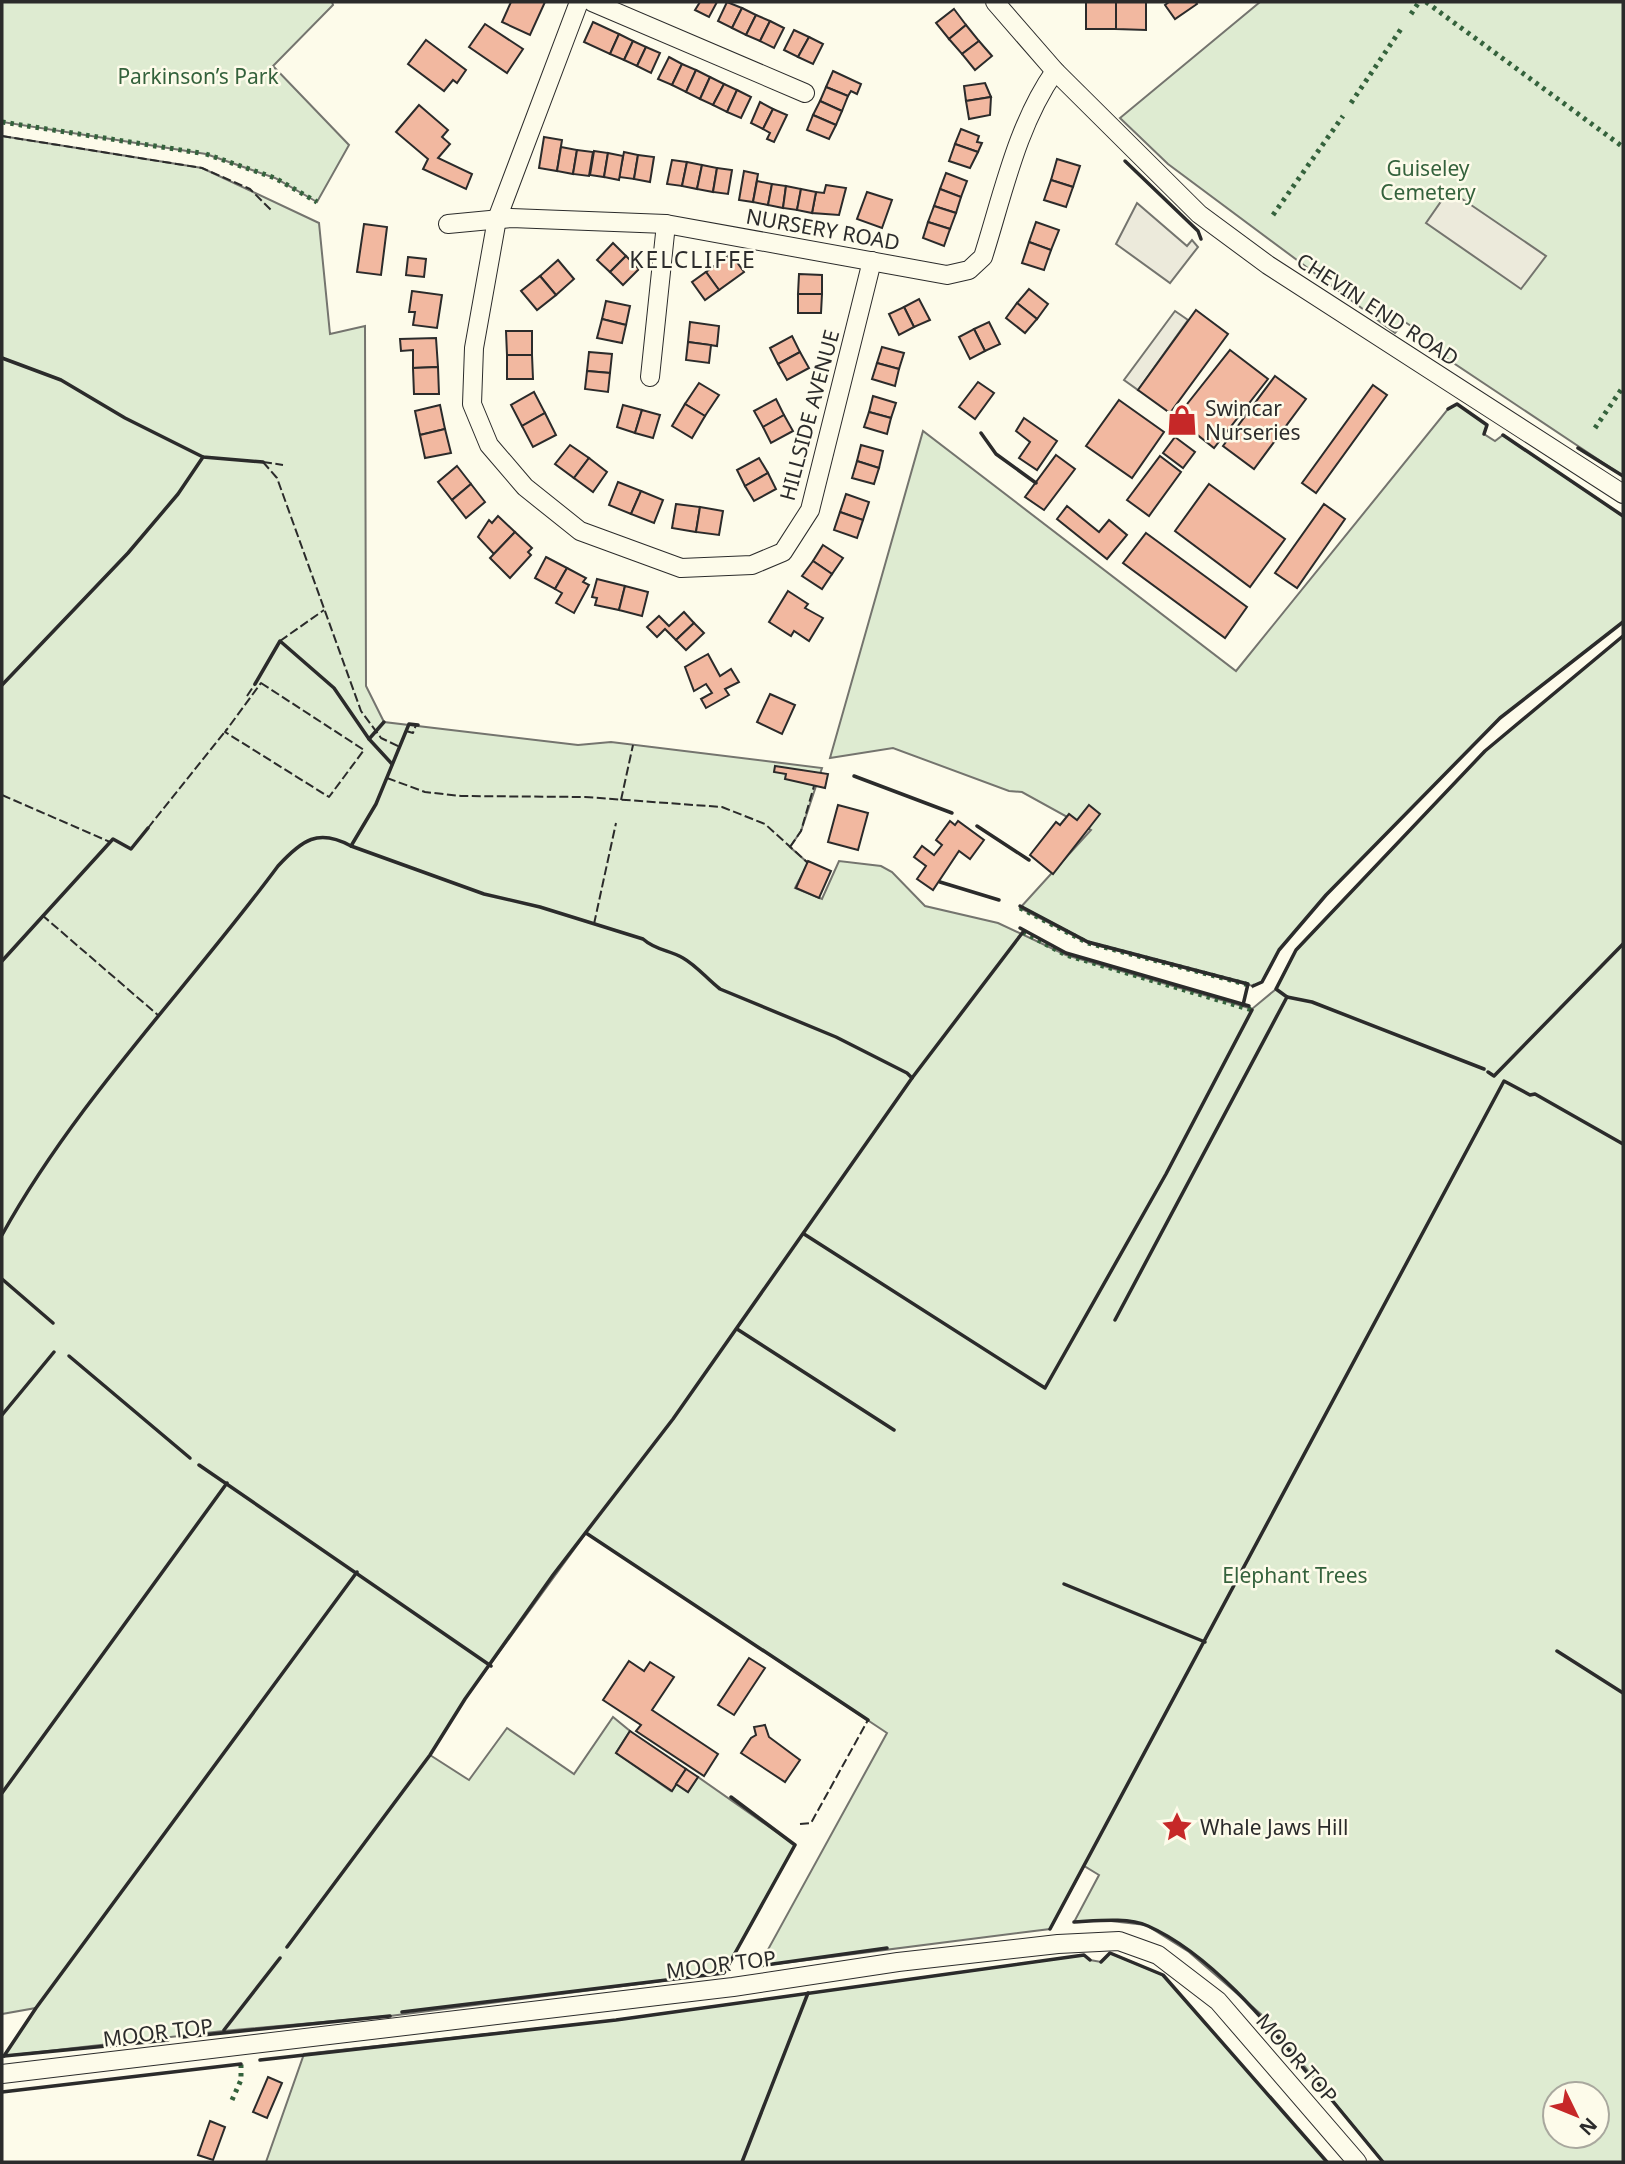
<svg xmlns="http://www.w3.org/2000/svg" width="1625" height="2164" viewBox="0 0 1625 2164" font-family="'Noto Sans',sans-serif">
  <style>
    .green { fill: #deebd1; stroke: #74746e; stroke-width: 2; fill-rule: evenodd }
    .parking { fill: #eceadb; stroke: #74746e; stroke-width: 2 }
    .building { fill: #f2b8a0; stroke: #2b2b2b; stroke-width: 2 }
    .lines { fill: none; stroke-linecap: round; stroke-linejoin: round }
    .street-casing { stroke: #2b2b2b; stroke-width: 20 }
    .street { stroke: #fdfbea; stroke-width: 18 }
    .hedge { stroke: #34623c; stroke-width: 5; stroke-dasharray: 3.5 5; stroke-linecap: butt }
    .fence { stroke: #2b2b2b; stroke-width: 2; stroke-dasharray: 9 3.5; stroke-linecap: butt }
    .wall { stroke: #2b2b2b; stroke-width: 3.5 }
    .labels { text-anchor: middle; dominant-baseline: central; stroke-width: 5; stroke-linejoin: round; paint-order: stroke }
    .park-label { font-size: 21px; fill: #34623c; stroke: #fdfbea }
    .street-label { font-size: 21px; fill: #2b2b2b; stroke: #fdfbea }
    .poi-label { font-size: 21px; fill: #2b2b2b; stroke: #fdfbea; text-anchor: start }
    .neighbourhood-label { font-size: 23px; letter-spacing: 2px; fill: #2b2b2b; stroke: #fdfbea }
  </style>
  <rect width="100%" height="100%" fill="#fdfbea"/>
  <!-- green -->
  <g class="green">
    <polygon points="2,2 332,2 333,5 273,66 349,145 317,202 275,178 206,154 2,122"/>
    <polygon points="1260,2 1623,2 1623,476 1440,354 1432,340 1405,322 1395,333 1168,164 1120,118"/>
    <path d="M2 136 202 168 319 223 330 334 365 326 366 686 384 722 578 745 611 742 822 768 801 831 790 847 808 863 795 888 822 899 839 861 881 866 892 872 925 906 998 923 1066 955 1252 1009 1276 989 1296 950 1485 751 1623 636V2162H1383L1263 2016 1189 1952 1146 1925 1102 1920 1074 1922 1099 1875 1084 1866 1050 1929 759 1966 887 1733 586 1533 465 1699 430 1755 469 1780 507 1728 574 1774 613 1717 630 1731 616 1753 671 1791 676 1784 688 1792 698 1777 795 1845 724 1973 390 2016 223 2031 4 2056 36 2008 2 2014ZM1555 2094H1597V2136H1555Z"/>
    <polygon points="1457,404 1487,425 1484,434 1495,441 1503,435 1623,516 1623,622 1500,718 1326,895 1279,950 1262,982 1253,986 1088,943 1020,908 1091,830 1022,792 1009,791 893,748 830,758 923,431 1236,671 1448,409"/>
    <polygon points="1110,1953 1163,1975 1327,2162 266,2162 304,2054 616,2020 1084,1955 1090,1960 1101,1962"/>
  </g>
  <!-- parking -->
  <g class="parking">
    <polygon points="1449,190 1546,256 1521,289 1426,223"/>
    <polygon points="1137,203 1187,246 1192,240 1198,247 1170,283 1116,244"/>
    <polygon points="1175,311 1188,320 1138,390 1124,380"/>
  </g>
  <!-- building -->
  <g class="building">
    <polygon points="511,2 545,2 530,35 502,22"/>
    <polygon points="700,2 717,2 709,17 695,10"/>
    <polygon points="727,2 742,8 732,28 718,21"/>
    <rect x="1086" y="2" width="30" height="27"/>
    <polygon points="1116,2 1146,2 1146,30 1116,29"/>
    <polygon points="1169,2 1196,2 1197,4 1175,19 1165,5"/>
    <polygon points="742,8 756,15 746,35 732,28"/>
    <polygon points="954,9 966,25 949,39 936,23"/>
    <polygon points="756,15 770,21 760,41 746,35"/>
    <polygon points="770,21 784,28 774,48 760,41"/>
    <polygon points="593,22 619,34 610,54 584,42"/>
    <polygon points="485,24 523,49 507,73 469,47"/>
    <polygon points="966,25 979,41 962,54 949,39"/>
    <polygon points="794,30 809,37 798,57 784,50"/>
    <polygon points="619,34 633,41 624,60 610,54"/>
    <polygon points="809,37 823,44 813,64 798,57"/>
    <polygon points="426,40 466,70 457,83 453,80 444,91 408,64"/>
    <polygon points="633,41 646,47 637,66 624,60"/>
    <polygon points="979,41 992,56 975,70 962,54"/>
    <polygon points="646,47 660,53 651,73 637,66"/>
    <polygon points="669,57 682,64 672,85 658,79"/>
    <polygon points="682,64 696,70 686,92 672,85"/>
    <polygon points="696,70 710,77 700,99 686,92"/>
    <polygon points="833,71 861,84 857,94 851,91 848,96 826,87"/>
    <polygon points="710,77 724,84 713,105 700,99"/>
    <polygon points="985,83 991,97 966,101 964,86"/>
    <polygon points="724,84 737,90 727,112 713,105"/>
    <polygon points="826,87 848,96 842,111 820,101"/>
    <polygon points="737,90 751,97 741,118 727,112"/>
    <polygon points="991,97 990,115 969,119 966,101"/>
    <polygon points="820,101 842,111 836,125 813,115"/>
    <polygon points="760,102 773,109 763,129 751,123"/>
    <polygon points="419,105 448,130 442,137 450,144 438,158 472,174 466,189 423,169 428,159 396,132"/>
    <polygon points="773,109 787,115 774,142 767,139 770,133 763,129"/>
    <polygon points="813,115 836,125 829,139 807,130"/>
    <polygon points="961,129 979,136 977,142 982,143 978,152 955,144"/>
    <polygon points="544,137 562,140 557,171 539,168"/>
    <polygon points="955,144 978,152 970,168 949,161"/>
    <polygon points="561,147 577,150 573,174 557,171"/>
    <polygon points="577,150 593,152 589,176 573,174"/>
    <polygon points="594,151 608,153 604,177 590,175"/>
    <polygon points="624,152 638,155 634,179 619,177"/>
    <polygon points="608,153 623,156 619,180 604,177"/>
    <polygon points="638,155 654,157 650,182 634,179"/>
    <polygon points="1057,159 1080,166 1073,187 1051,180"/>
    <polygon points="672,160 687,162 682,186 667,184"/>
    <polygon points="687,162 702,165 697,189 682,186"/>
    <polygon points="702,165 717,168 713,192 697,189"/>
    <polygon points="717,168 732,170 728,194 713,192"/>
    <polygon points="744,171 758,174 753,202 739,200"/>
    <polygon points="946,173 967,181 961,197 940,189"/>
    <polygon points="1051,180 1073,187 1066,207 1044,200"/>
    <polygon points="757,181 772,184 768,205 753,202"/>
    <polygon points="772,184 786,186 783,208 768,205"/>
    <polygon points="826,185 846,188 839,215 812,213 816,192 824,193"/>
    <polygon points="786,186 801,189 797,210 783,208"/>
    <polygon points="801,189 816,192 812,213 797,210"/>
    <polygon points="940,189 961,197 956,213 934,206"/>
    <polygon points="867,192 892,200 882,228 857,219"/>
    <polygon points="934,206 956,213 950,229 928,222"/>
    <polygon points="928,222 950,229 944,246 923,238"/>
    <polygon points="1036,222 1059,230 1051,250 1029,242"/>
    <polygon points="364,224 387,227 381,275 357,272"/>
    <polygon points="1029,242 1051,250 1044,270 1022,263"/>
    <polygon points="613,243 626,256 610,272 597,260"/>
    <polygon points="731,254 744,272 719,290 706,272"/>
    <polygon points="626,256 639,269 623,285 610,272"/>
    <polygon points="408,257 426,259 424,277 406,275"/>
    <polygon points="558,260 574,279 556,295 540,276"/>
    <polygon points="706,272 719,290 705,300 692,282"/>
    <polygon points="799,274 822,275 822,294 798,294"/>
    <polygon points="540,276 556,295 537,310 521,291"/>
    <polygon points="1029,289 1048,304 1037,319 1017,303"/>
    <polygon points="412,291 442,295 437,328 413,325 415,312 409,312"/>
    <polygon points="798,294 822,294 821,313 798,313"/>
    <polygon points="919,299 930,320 914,327 904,307"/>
    <polygon points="606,301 630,306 626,325 602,319"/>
    <polygon points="1017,303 1037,319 1025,333 1006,318"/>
    <polygon points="904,307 914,327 899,335 889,314"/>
    <polygon points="1196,310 1228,334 1170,413 1138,390"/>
    <polygon points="602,319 626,325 622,343 597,338"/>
    <polygon points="690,322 719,326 717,346 688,342"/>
    <polygon points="989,322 1000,344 985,351 974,329"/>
    <polygon points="974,329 985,351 970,359 959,337"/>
    <polygon points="506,331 532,331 532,355 507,355"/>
    <polygon points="792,336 800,352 778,364 770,348"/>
    <polygon points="436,338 438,367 413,368 413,350 401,351 400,339"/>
    <polygon points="688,342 711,345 709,363 686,360"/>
    <polygon points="882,347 904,353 899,369 877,363"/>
    <polygon points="1230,350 1268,379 1214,448 1176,418"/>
    <polygon points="589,352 612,354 610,373 587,371"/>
    <polygon points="800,352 809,368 787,380 778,364"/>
    <polygon points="507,355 532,355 533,379 507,379"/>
    <polygon points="877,363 899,369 895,386 872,379"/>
    <polygon points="438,367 439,394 414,394 413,368"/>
    <polygon points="587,371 610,373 608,392 585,389"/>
    <polygon points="1275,376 1306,399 1254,469 1223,446"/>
    <polygon points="978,382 994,393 975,419 959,407"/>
    <polygon points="699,383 719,395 705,416 685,404"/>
    <polygon points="1373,385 1387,395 1316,493 1302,483"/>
    <polygon points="534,392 545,413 522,426 511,405"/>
    <polygon points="873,396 896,403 891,418 869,412"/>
    <polygon points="776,399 784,415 763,427 754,411"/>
    <polygon points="1119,400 1164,432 1132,478 1086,446"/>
    <polygon points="685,404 705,416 692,438 672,426"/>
    <polygon points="440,405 445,429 420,435 415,411"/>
    <polygon points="623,405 642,410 635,433 617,427"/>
    <polygon points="642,410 660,415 653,438 635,433"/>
    <polygon points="869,412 891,418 887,434 864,427"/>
    <polygon points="545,413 556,435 533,447 522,426"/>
    <polygon points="784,415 793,431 771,443 763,427"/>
    <polygon points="1024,418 1057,441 1037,470 1019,458 1030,442 1016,431"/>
    <polygon points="445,429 451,453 425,458 420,435"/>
    <polygon points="1175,437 1195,452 1183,468 1163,453"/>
    <polygon points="570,445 589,458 574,478 555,464"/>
    <polygon points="861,445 883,451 879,468 857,461"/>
    <polygon points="1056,455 1075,469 1044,510 1025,497"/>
    <polygon points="1160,456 1181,472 1149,516 1127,500"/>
    <polygon points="589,458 607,472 593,492 574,478"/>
    <polygon points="759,458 768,473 745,486 737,470"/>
    <polygon points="857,461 879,468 874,484 852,478"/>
    <polygon points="457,466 471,484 452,500 438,482"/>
    <polygon points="768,473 776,489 754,501 745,486"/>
    <polygon points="618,482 641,491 631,514 609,505"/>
    <polygon points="471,484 485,502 466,518 452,500"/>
    <polygon points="1209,484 1285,539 1250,587 1175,531"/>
    <polygon points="641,491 663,500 654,523 631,514"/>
    <polygon points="846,494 869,502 863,520 840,512"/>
    <polygon points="676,504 700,507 696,532 672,528"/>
    <polygon points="1324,504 1345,519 1297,588 1275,573"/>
    <polygon points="1067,506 1099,532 1109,520 1127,535 1107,559 1057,519"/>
    <polygon points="700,507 723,511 719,535 696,532"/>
    <polygon points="840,512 863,520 857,538 834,530"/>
    <polygon points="498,516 515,532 494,554 478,537 489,520 492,523"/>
    <polygon points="515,532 532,548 528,552 531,555 510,578 490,558"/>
    <polygon points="1146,533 1247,607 1225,638 1123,563"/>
    <polygon points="823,545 843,558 832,574 813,561"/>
    <polygon points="546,557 567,568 555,589 535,578"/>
    <polygon points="813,561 832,574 822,589 802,576"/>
    <polygon points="567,568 586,578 583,582 589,585 574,613 556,603 562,593 555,589"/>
    <polygon points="597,579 625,586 619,610 595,605 597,598 592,597"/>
    <polygon points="625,586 648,592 642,616 619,610"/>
    <polygon points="788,591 808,604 805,608 823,618 809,641 794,631 791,636 769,622"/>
    <polygon points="684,612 694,623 676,640 665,629 657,637 647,627 659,616 669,626"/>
    <polygon points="694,623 704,633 686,650 676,640"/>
    <polygon points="708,654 720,676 731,669 739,682 725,689 729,695 706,708 701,699 712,693 706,684 694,691 685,667"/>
    <polygon points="770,694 795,705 782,734 757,722"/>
    <polygon points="775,766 828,774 825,788 785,779 786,774 774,772"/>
    <polygon points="838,805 868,813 858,850 828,842"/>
    <polygon points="1089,805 1100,814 1053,874 1030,855 1056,822 1060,825 1069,814 1077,820"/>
    <polygon points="950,821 955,825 958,821 984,840 970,859 959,851 933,890 917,879 926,866 914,857 922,846 934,855 942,845 936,840"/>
    <polygon points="808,861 831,871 819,898 796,888"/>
    <polygon points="749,1658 765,1668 734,1715 718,1705"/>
    <polygon points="629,1661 644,1671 650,1662 674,1677 652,1710 718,1754 704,1776 636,1731 641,1725 603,1700"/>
    <polygon points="765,1725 769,1737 800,1760 785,1782 741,1753 751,1738 756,1735 754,1727"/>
    <polygon points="630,1731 686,1769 672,1791 616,1753"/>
    <polygon points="686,1769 698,1777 688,1792 676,1784"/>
    <polygon points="268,2077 282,2083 267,2118 253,2112"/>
    <polygon points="210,2121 225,2127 213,2160 198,2155"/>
  </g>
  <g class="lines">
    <defs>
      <g id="street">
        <polyline points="579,2 497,219 474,348 472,404 489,445 525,487 580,531 681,568 752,565 783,552 810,510 872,261"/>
        <polyline points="592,2 805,93"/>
        <polyline points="995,2 1055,71 1199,214 1268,265 1623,494"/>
        <path d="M448 224 511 218 666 224 947 275 969 270 983 257C1003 194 1017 125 1055 71"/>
        <polyline points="650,377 666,224"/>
        <polyline points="2,2074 733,1987 898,1962 1058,1944 1119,1941 1158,1955 1218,2001 1357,2162"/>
      </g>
    </defs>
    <!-- street casing -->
    <use href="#street" class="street-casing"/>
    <!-- street -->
    <use href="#street" class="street"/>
    <!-- hedge -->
    <g class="hedge">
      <polyline points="1426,2 1623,147"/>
      <polyline points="1411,14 1419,2"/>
      <polyline points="1351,103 1403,26"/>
      <polyline points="2,122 200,153"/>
      <polyline points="206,154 275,178 317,202"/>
      <polyline points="1273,215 1343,116"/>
      <polyline points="1595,428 1623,387"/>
      <polyline points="1020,908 1088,943 1253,986"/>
      <polyline points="1023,932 1066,955 1252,1010"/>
      <polyline points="232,2100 241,2080 241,2064"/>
    </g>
    <!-- fence -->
    <g class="fence">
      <polyline points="2,136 202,168 250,189 273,212"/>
      <polyline points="263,462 277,478 361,711 381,738 400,747"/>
      <polyline points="263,462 283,465"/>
      <polyline points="280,641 324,610"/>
      <polygon points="261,683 364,750 329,797 225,732"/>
      <polyline points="247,696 255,684"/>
      <polyline points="406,731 413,733 416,725"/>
      <polyline points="387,778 425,792 461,796 585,797 722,807 765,824 808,863"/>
      <polyline points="2,795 110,842"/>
      <polyline points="621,800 633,745"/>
      <polyline points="148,828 227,729"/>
      <polyline points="790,847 801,831 814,786"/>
      <polyline points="42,915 159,1016"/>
      <polyline points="594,924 616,823"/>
      <polyline points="800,1824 811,1823 868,1720"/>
    </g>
    <!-- wall -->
    <g class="wall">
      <polyline points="1125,161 1198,231 1201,239"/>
      <polyline points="2,358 61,380 125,418 203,457 263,462"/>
      <polyline points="1448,409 1457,404 1487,425 1484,434"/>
      <polyline points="981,433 996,454 1036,483"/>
      <polyline points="1503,435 1623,516"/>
      <polyline points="1578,448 1623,476"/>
      <polyline points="255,684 280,641 334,688 369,739 392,764"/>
      <polyline points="2,685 128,553 178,494 203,457"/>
      <polyline points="369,739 384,722"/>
      <polyline points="854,776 952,813"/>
      <polyline points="977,826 1029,860"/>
      <polyline points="351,846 376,804 409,724 418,725"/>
      <polyline points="940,882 999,900"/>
      <polyline points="1020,906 1088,942 1248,984 1243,1005"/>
      <polyline points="1020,928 1066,953 1249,1006"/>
      <polyline points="2,961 113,839 131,849 148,828"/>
      <polyline points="1253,986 1262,982 1279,950 1326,895 1500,718 1623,622"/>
      <polyline points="1287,997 1312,1002 1484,1069"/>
      <polyline points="1488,1072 1494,1076 1623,944"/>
      <polyline points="804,1234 1045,1388 1166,1174 1252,1010"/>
      <path d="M2 1235C76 1101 187 989 278 866 302 840 318 828 351 846L484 894 540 907 643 939C655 950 669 950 683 958 697 966 707 979 720 989L836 1037 907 1073 912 1078"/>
      <polyline points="2,1279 53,1323"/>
      <polyline points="1115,1320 1287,997 1276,989 1296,950 1485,751 1623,636"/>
      <polyline points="737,1329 894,1430"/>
      <polyline points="69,1356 190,1458"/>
      <polyline points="2,1415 54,1352"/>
      <polyline points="199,1465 491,1666"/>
      <polyline points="586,1533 868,1720"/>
      <polyline points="1064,1584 1205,1642"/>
      <polyline points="1557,1651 1623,1693"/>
      <polyline points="2,1793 227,1483"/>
      <path d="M1074 1922C1096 1921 1127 1917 1148 1926 1209 1953 1268 2023 1308 2074"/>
      <polyline points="1050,1929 1504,1081 1530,1095 1535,1094 1623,1144"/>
      <polyline points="287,1947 430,1755 465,1699 553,1575 673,1419 912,1078 1023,932"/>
      <polyline points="1101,1962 1110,1953 1163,1975 1327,2162"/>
      <polyline points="759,1966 887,1948"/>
      <polyline points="402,2012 724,1973 795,1845 731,1797"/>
      <polyline points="224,2030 280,1958"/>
      <polyline points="183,2037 390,2016"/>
      <polyline points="4,2056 36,2008 357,1572"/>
      <polyline points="4,2056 168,2040"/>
      <polyline points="260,2060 616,2020 1084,1955 1090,1960"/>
      <polyline points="1317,2082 1383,2162"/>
      <polyline points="2,2092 241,2064"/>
      <polyline points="742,2162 808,1993"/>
    </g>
  </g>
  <!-- icons -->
  <defs>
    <symbol id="shop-bare" viewBox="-9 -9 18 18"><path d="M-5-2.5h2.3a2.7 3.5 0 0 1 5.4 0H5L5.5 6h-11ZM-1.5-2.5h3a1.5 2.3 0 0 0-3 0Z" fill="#c62828" stroke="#fdfbea" stroke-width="2.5" paint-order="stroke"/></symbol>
    <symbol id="sight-bare" viewBox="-9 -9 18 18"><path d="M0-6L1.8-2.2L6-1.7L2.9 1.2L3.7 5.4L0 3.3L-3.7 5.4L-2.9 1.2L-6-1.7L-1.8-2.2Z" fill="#c62828" stroke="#fdfbea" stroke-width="2.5" paint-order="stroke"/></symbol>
  </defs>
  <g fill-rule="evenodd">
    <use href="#shop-bare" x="1160" y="398" width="44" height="44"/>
    <use href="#sight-bare" x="1155" y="1805" width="44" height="44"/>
  </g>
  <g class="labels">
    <!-- park labels -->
    <g class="park-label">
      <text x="198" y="76">Parkinson’s Park</text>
      <text x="1428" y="168">Guiseley<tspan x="1428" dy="24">Cemetery</tspan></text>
      <text x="1295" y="1575">Elephant Trees</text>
    </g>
    <!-- street labels -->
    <g class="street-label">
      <text transform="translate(823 229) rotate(10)">NURSERY ROAD</text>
      <text transform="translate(1378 309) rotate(33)">CHEVIN END ROAD</text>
      <text transform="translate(809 415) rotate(-75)">HILLSIDE AVENUE</text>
      <text transform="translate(721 1964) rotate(-7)">MOOR TOP</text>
      <text transform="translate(158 2032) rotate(-7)">MOOR TOP</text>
      <text transform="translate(1297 2058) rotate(49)">MOOR TOP</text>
    </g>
    <!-- poi labels -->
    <g class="poi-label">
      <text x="1205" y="408">Swincar<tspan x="1205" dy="24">Nurseries</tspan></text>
      <text x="1200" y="1827">Whale Jaws Hill</text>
    </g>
    <!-- neighbourhood labels -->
    <g class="neighbourhood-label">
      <text x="693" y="259">KELCLIFFE</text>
    </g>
  </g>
  <!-- border -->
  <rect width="1625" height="2164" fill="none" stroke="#2b2b2b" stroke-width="7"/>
  <!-- north arrow -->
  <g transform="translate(1576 2115) rotate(133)"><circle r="33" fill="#fdfbea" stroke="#a9a89e" stroke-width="2"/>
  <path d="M0-5L12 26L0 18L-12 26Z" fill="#c62828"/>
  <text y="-10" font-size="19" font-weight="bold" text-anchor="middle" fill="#2b2b2b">N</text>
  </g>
</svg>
